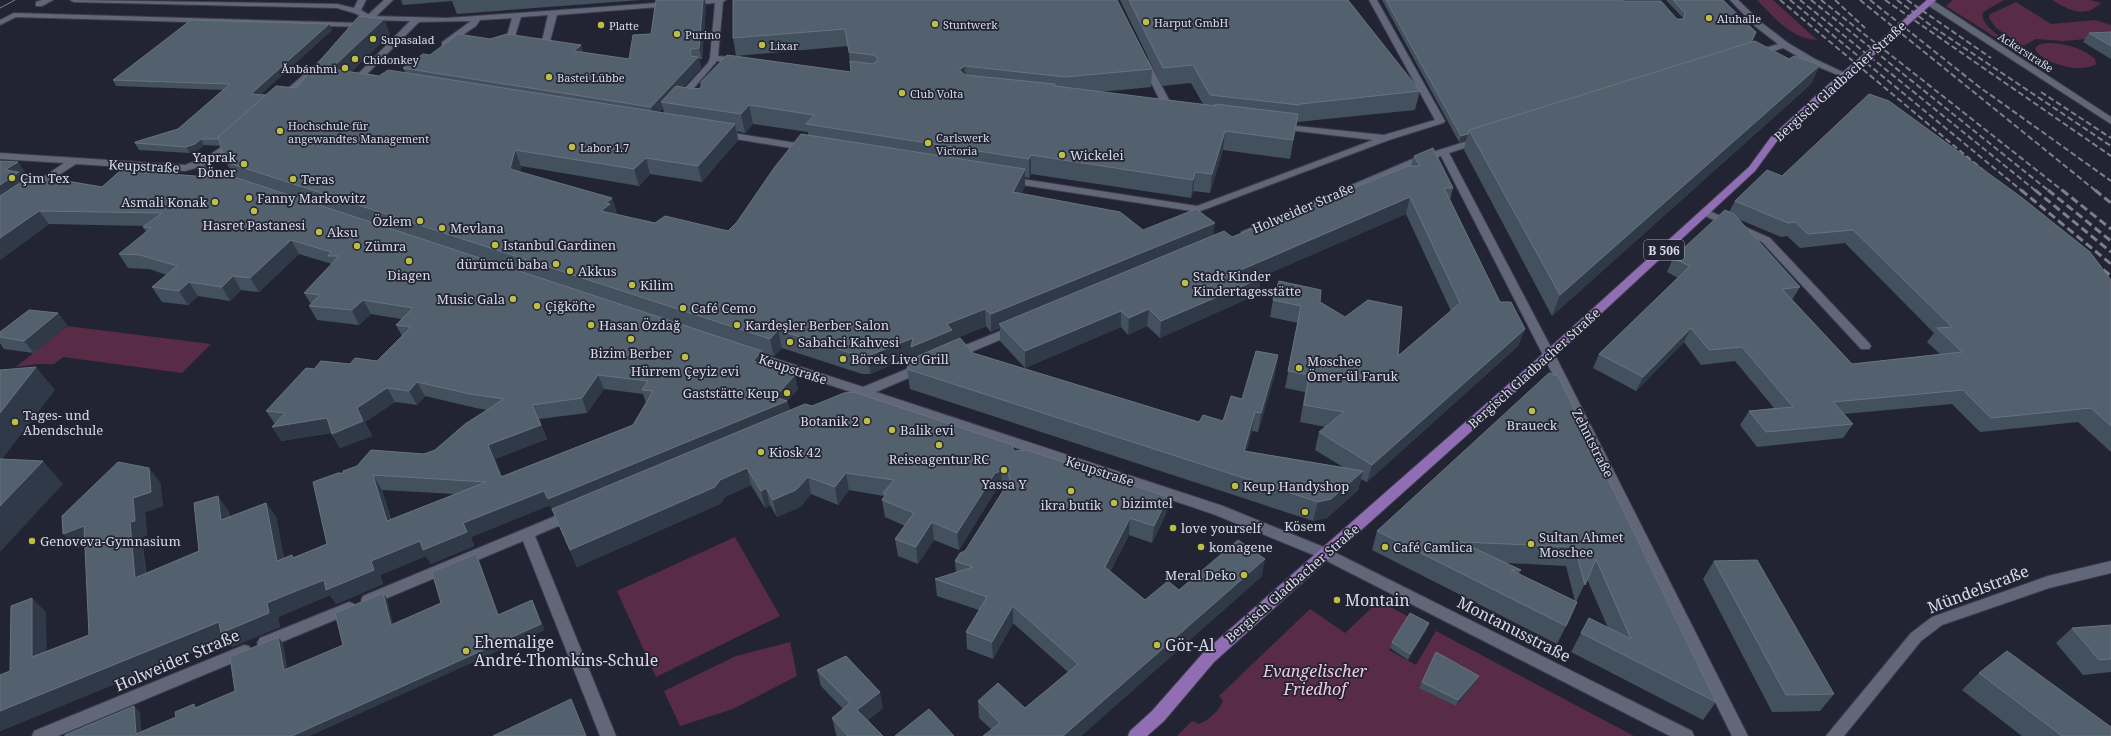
<svg xmlns="http://www.w3.org/2000/svg" width="2111" height="736" viewBox="0 0 2111 736" font-family="'Noto Serif',serif">
  <style>
    .green { fill: #582c47 }
    .lines { fill: none; stroke-linecap: round; stroke-linejoin: round }
    .service-casing { stroke: #3c3e4c; stroke-width: 2 }
    .minor-casing { stroke: #3c3e4c; stroke-width: 2 }
    .tertiary-casing { stroke: #3c3e4c; stroke-width: 2 }
    .primary-casing { stroke: #3c3e4c; stroke-width: 2 }
    .service { fill: #626679; fill-rule: evenodd }
    .minor { fill: #626679; fill-rule: evenodd }
    .tertiary { fill: #626679; fill-rule: evenodd }
    .primary { fill: #916eb3; fill-rule: evenodd }
    .tram { stroke: #7d7f8c; stroke-width: 1 }
    .rail-far1 { stroke: #7d7f8c; stroke-width: 2; stroke-dasharray: 6 3; stroke-linecap: butt }
    .rail { stroke: #7d7f8c; stroke-width: 3; stroke-dasharray: 8 4; stroke-linecap: butt }
    .wall { fill: #43515e; fill-rule: evenodd }
    .shaded-wall { fill: #2f3947 }
    .building { fill: #53606d; stroke: #687380; fill-rule: evenodd }
    .poi-dot { fill: #bebe42; stroke: #222434; stroke-width: 1.5 }
    .labels { text-anchor: middle; dominant-baseline: central; stroke-width: 3.5; stroke-linejoin: round; paint-order: stroke }
    .far-poi-label { font-size: 11px; fill: #d9dbe6; stroke: #222434; text-anchor: start }
    .far-street-label { font-size: 11px; fill: #d9dbe6; stroke: #222434 }
    .shield { fill: #222434; stroke: #a2a4b1; stroke-width: 1 }
    .shield-label { font-size: 12px; font-weight: bold; fill: #d9dbe6 }
    .street-label { font-size: 13px; fill: #d9dbe6; stroke: #222434 }
    .poi-label { font-size: 13px; fill: #d9dbe6; stroke: #222434; text-anchor: start }
    .near-street-label { font-size: 16px; fill: #d9dbe6; stroke: #222434 }
    .near-poi-label { font-size: 16px; fill: #d9dbe6; stroke: #222434; text-anchor: start }
    .near-park-label { font-size: 16px; font-style: italic; fill: #f5c8e1; stroke: #222434 }
  </style>
  <rect width="100%" height="100%" fill="#222434"/>
  <!-- green -->
  <g class="green">
    <path d="M1757 0H1773L1817 40C1790 38 1775 18 1757 0Z"/>
    <path d="M1953 0H2004L1983 12C1978 28 2017 47 2029 55L2025 56 1946 6Z"/>
    <path d="M2052 0H2090L2101 3C2084 19 2069 10 2052 0Z"/>
    <polygon points="2016,2 2051,24 2095,20 2111,25 2111,37 2063,41 2036,39 2023,46 1996,28 1989,18 1990,14"/>
    <path d="M2045 43C2061 42 2082 47 2095 59L2096 64C2082 74 2042 64 2035 49L2038 45Z"/>
    <polygon points="67,326 211,344 182,373 63,357 54,364 37,364 16,367"/>
    <polygon points="735,537 780,616 656,677 617,591"/>
    <path d="M1379 601 1409 617 1389 650 1416 665 1436 631 1634 736H1177L1192 721 1199 724C1209 720 1219 711 1223 701L1219 696 1310 609 1345 633Z"/>
    <polygon points="790,642 797,676 733,709 680,726 664,691 736,656"/>
  </g>
  <g class="lines">
    <defs>
      <g id="service">
        <polygon points="42,0 53,0 42,6 36,6 36,2"/>
        <polygon points="70,0 337,4 354,8 358,0 366,0 361,10 371,16 447,18 671,2 675,4 671,6 557,15 549,45 545,48 541,45 548,15 521,17 513,43 499,45 495,42 506,39 512,18 480,20 476,26 445,47 442,46 442,42 471,21 419,22 367,74 376,76 376,80 360,79 356,76 410,21 369,20 354,13 337,8 74,2"/>
        <polygon points="696,0 726,0 723,2 718,56 739,58 743,61 739,64 717,61 682,102 679,103 674,100 708,63 710,58 715,3 690,5 686,3"/>
        <polygon points="1369,0 1377,0 1445,121 1443,123 1389,140 1198,212 1010,183 1005,180 1010,177 1197,206 1373,140 1280,129 1277,128 1277,124 1384,135 1435,120"/>
        <polygon points="14,13 362,23 366,25 362,27 16,17 0,25 0,20"/>
        <polygon points="1144,57 1148,60 1176,113 1174,115 1168,115 1166,113 1140,60"/>
        <polygon points="721,131 808,145 813,148 808,151 718,136 716,134"/>
        <polygon points="1705,209 1770,238 1869,343 1871,346 1869,349 1861,349 1762,242 1701,214 1700,212"/>
      </g>
      <g id="minor">
        <polygon points="384,0 393,0 362,30 356,30 356,26"/>
        <polygon points="1730,0 1738,0 1762,23 1788,43 1815,59 1849,75 1845,78 1809,63 1783,48 1758,56 1752,56 1752,52 1778,44 1756,27"/>
        <polygon points="1927,0 1932,0 2111,117 2111,124 1926,4 1925,2"/>
        <polygon points="322,59 326,62 325,64 285,100 279,100 279,96"/>
        <polygon points="1480,137 1485,140 1483,142 1449,153 1555,355 1748,736 1732,736 1543,355 1441,156 1423,161 1250,234 1242,234 1241,232 1417,157"/>
        <polygon points="234,138 239,141 221,157 204,165 207,169 236,181 236,185 232,186 201,173 196,168 185,171 76,164 37,189 33,188 33,184 64,163 0,159 0,153 185,165 208,156"/>
        <polygon points="1015,325 1021,329 1019,332 959,357 955,358 949,354 951,351"/>
        <polygon points="749,350 863,387 919,364 927,364 929,367 927,370 876,392 1223,506 1331,550 1333,554 1331,558 1326,560 1321,558 1213,514 864,397 844,404 840,403 838,400 840,397 851,392 745,357 743,354 745,351"/>
        <polygon points="572,509 577,510 579,514 577,518 535,536 616,736 600,736 523,541 373,604 368,606 363,604 361,600 363,596"/>
        <polygon points="2111,561 2111,573 2049,588 1942,625 1921,641 1844,736 1826,736 1911,633 1932,617 2048,576"/>
        <polygon points="349,602 354,604 356,608 354,612 265,649 260,648 257,643 260,638"/>
        <polygon points="244,645 249,646 252,651 249,656 58,736 32,736 34,731"/>
      </g>
      <polygon id="tertiary" points="1326,548 1692,731 1694,736 1670,736 1321,558 1319,554 1321,550"/>
      <polygon id="primary" points="1927,0 1936,0 1777,141 1755,171 1553,358 1214,662 1164,721 1147,736 1128,736 1130,731 1152,711 1204,652 1545,352 1749,167 1771,137 1821,91"/>
    </defs>
    <!-- service casing -->
    <use href="#service" class="service-casing"/>
    <!-- minor casing -->
    <use href="#minor" class="minor-casing"/>
    <!-- tertiary casing -->
    <use href="#tertiary" class="tertiary-casing"/>
    <!-- primary casing -->
    <use href="#primary" class="primary-casing"/>
    <!-- service -->
    <use href="#service" class="service"/>
    <!-- minor -->
    <use href="#minor" class="minor"/>
    <!-- tertiary -->
    <use href="#tertiary" class="tertiary"/>
    <!-- primary -->
    <use href="#primary" class="primary"/>
    <!-- tram -->
    <polyline class="tram" points="0,8 15,0"/>
    <!-- rail-far1 -->
    <g class="rail-far1">
      <polyline points="1780,0 1989,175"/>
      <polyline points="1790,0 2022,191"/>
      <polyline points="1800,0 2036,191"/>
      <polyline points="1811,0 2049,191"/>
      <polyline points="1821,0 2063,191"/>
      <polyline points="1835,0 1865,28"/>
      <polyline points="1860,0 2096,191"/>
      <polyline points="1870,0 1978,86 2111,181"/>
      <polyline points="1885,0 2111,156"/>
      <polyline points="1897,0 1933,27 2111,146"/>
      <polyline points="1907,0 1991,58"/>
      <polyline points="2041,92 2111,138"/>
    </g>
    <!-- rail -->
    <g class="rail">
      <polyline points="2021,190 2111,264"/>
      <polyline points="2035,190 2111,252"/>
      <polyline points="2048,190 2111,241"/>
      <polyline points="2062,190 2111,229"/>
      <polyline points="2095,190 2111,203"/>
      <polyline points="2094,262 2111,276"/>
    </g>
  </g>
  <!-- wall -->
  <g class="wall">
    <polygon points="401,0 641,0 457,14 452,1 403,5"/>
    <path d="M733 0 1152 69 1151 87 1100 92 1203 104 1191 83 1162 86 1120 0H1348L1420 91 1415 110 1297 122 1290 159 1223 150 1210 193 1193 191 1191 198 1031 174 1029 178 1025 177V186L1021 194 1143 230 1232 237 1411 166 1414 156 1453 188 1450 200 1500 302 1525 329 1518 346 1367 482 1361 479 1358 490 1327 518 1313 521 910 389 907 369 913 358 912 356 870 374H862L782 348 774 356 762 353 765 365 798 389 787 401 790 411 812 406 1013 445V449L1015 451 1168 497 1166 514 1152 543 1129 535 1110 572 1145 600 1179 590 1262 576 1081 736H983L992 730 979 718 978 701 1025 708 1068 672 1013 623 993 659 967 649 966 632 979 610 937 596 935 579 956 572 955 561 965 551 1004 489H1002L996 490 959 550 934 540 918 564 898 556 895 539 905 526 885 517 882 500 884 498V496L849 490 838 505 811 494 800 507 777 517 770 505 765 508 751 485 725 497 720 504 577 567 550 505 471 537 474 546 431 564 426 556 380 575 383 584 336 604 330 595 278 617 280 627 232 647 225 639 0 731V675L10 671 46 612V652L89 635 85 545 76 548 160 482 163 506 145 512 147 535 142 537 146 573 199 551 228 510 230 517 266 503 276 517 284 558 294 557 327 544 344 473 424 454 435 450 487 410 476 408 425 396 417 405 395 402 365 422 372 436 340 448 331 433 281 441 275 424 266 411 314 369 377 361 402 336 396 325 401 319 371 314 359 325 317 320 309 306 311 304 304 293 332 264 299 254 259 292 241 290 230 301 198 296 188 305 162 302 152 287 167 275 149 269 128 268 119 254 146 232 143 227 144 226 49 224 0 260 18 162 27 175 23 178 24 180 102 187 232 179 235 178 226 162 221 146 204 145 198 150 190 153 139 150 135 143 178 129 224 90 116 86 113 80 329 24 332 30 260 95H266L296 88 390 34 351 72 379 76 405 72 403 68 430 55 490 39 581 45 583 52 629 59 651 34 706 5 702 59H699L701 68 682 88 693 89 851 72 848 46 736 56 733 38ZM663 108 664 113 659 112ZM753 124 808 132V136L737 222 728 231 655 223 617 214 612 198 520 172 521 166 639 186 650 174 702 182 738 140 737 131 745 133ZM1406 214 1451 311 1398 356 1320 302 1273 300 1270 317 1298 323 1285 388 1305 392 1300 422 1326 427 1319 432 1315 450 1343 467 1246 451 1252 431 1258 432 1275 374 1278 355 1223 421 1199 422 973 353 953 341V340L986 326 991 332 1000 328V341L1025 368 1121 327 1128 335 1147 326 1160 338 1258 294 1261 278 1260 277ZM604 389 643 394 646 403 633 425 502 476 495 459 547 439 539 419 587 413ZM382 490 455 494 391 519Z"/>
    <polygon points="1382,0 1622,0 1623,1 1677,19 1683,19 1683,18 1666,0 1723,0 1751,43 1789,59 1820,65 1811,84 1552,316 1464,150 1466,140 1459,142"/>
    <polygon points="2111,32 2111,59 2083,42 2089,33"/>
    <path d="M1782 176 2111 280V452L2078 422 1980 432 1952 404 1844 414 1853 424 1843 438 1757 447 1740 425 1749 411 1774 408 1735 361 1701 365 1684 342 1636 391 1593 368 1599 354 1678 278 1667 272 1673 258 1729 212 1735 201ZM1738 219 1781 237 1787 236 1800 248 1845 243 1934 333 1927 342 1940 354 1852 364 1792 300 1800 287Z"/>
    <polygon points="58,313 67,325 34,353 4,349 0,343 0,332"/>
    <path d="M1558 376 1716 702 1703 720 1571 652 1589 618 1608 628 1587 579 1576 602 1566 626 1557 644 1372 550 1377 531ZM1507 563 1566 566 1575 601 1519 574 1521 570Z"/>
    <polygon points="1714,561 1834,694 1820,711 1772,712 1703,579"/>
    <polygon points="2111,625 2111,672 2083,675 2056,643 2072,628"/>
    <polygon points="1427,629 1408,660 1390,648 1392,642"/>
    <polygon points="817,670 883,708 868,720 883,736 837,736 836,734 832,718 843,709 821,686"/>
    <polygon points="1979,673 2111,736 2022,736 1962,690"/>
    <polygon points="1422,682 1476,682 1456,706 1419,688"/>
  </g>
  <!-- shaded-wall -->
  <g class="shaded-wall">
    <polygon points="703,0 705,0 706,5 702,59 699,48"/>
    <polygon points="384,19 390,34 338,85 331,69"/>
    <polygon points="329,24 332,30 254,100 251,94"/>
    <polygon points="581,45 584,56 574,51"/>
    <polygon points="691,49 693,59 698,57 701,68 668,103 661,102 663,108 653,118 651,107 691,56"/>
    <polygon points="1820,65 1811,84 1552,316 1560,295"/>
    <polygon points="965,66 966,84 961,87 960,69"/>
    <polygon points="749,105 753,124 745,133 741,114"/>
    <polygon points="735,124 738,140 702,182 698,166"/>
    <polygon points="1225,131 1223,150 1210,193 1212,174"/>
    <polygon points="1468,134 1466,140 1459,142 1461,136"/>
    <polygon points="201,139 204,145 198,150 190,153 186,147"/>
    <polygon points="515,150 521,166 517,185 510,169"/>
    <polygon points="1031,155 1031,174 1029,178 1029,159"/>
    <polygon points="646,158 650,174 639,186 634,169"/>
    <polygon points="18,162 27,175 23,178 28,186 0,205 0,185 5,170"/>
    <polygon points="1025,169 1025,186 1014,209 1013,192"/>
    <polygon points="1195,172 1193,191 1191,198 1193,180"/>
    <polygon points="1410,197 1406,214 1234,289 1236,272"/>
    <polygon points="612,198 617,215 601,211 606,203"/>
    <polygon points="39,211 49,224 0,260 0,238"/>
    <polygon points="1215,223 1213,240 999,324 1000,328 991,332 991,314"/>
    <polygon points="291,240 299,254 259,292 250,278"/>
    <polygon points="233,276 241,290 230,301 222,287"/>
    <polygon points="1261,278 1258,294 1160,338 1161,321"/>
    <polygon points="189,282 198,296 188,305 179,291"/>
    <polygon points="363,300 371,314 359,325 352,310"/>
    <polygon points="985,309 986,326 953,340 953,348 913,364 912,356 870,374 868,356"/>
    <polygon points="1149,309 1147,326 1128,335 1129,318"/>
    <polygon points="1121,311 1121,327 1025,368 1025,351"/>
    <polygon points="58,313 67,325 34,353 24,341"/>
    <polygon points="1691,328 1684,342 1636,391 1643,377"/>
    <polygon points="1525,329 1518,346 1367,482 1372,465"/>
    <polygon points="778,330 782,348 774,356 770,339"/>
    <polygon points="762,351 765,365 753,361"/>
    <polygon points="1278,355 1275,374 1258,432 1261,413"/>
    <polygon points="36,367 55,390 0,462 0,413"/>
    <polygon points="598,375 604,389 587,413 582,398"/>
    <polygon points="795,375 798,389 787,401 791,415 554,513 550,505 471,537 474,546 431,564 426,556 380,575 383,584 336,604 330,595 297,609 278,617 280,627 232,647 225,639 0,731 0,711 775,397"/>
    <polygon points="417,382 425,396 417,405 409,391"/>
    <polygon points="387,388 395,402 365,422 372,436 340,448 332,434 335,432 281,441 272,427 357,408"/>
    <polygon points="1255,412 1252,431 1241,470 1244,451"/>
    <polygon points="541,425 547,439 495,459 508,491 501,477 488,445"/>
    <polygon points="43,461 63,484 0,552 0,506"/>
    <polygon points="149,468 160,482 163,506 145,512 147,535 142,537 147,592 135,578 130,522 133,498"/>
    <polygon points="747,468 751,485 725,497 720,504 577,567 570,550"/>
    <polygon points="1001,471 1002,489 996,490 959,550 957,533 995,473"/>
    <polygon points="1363,471 1358,490 1327,518 1313,521 1318,502"/>
    <polygon points="846,473 849,490 838,505 835,487"/>
    <polygon points="373,475 382,490 395,535 387,521"/>
    <polygon points="808,477 811,494 800,507 777,517 773,500"/>
    <polygon points="766,488 770,505 765,508 761,491"/>
    <polygon points="218,496 228,510 232,534 221,520"/>
    <polygon points="1168,497 1166,514 1152,543 1154,526"/>
    <polygon points="266,503 276,517 287,575 277,561"/>
    <polygon points="1130,518 1129,535 1104,584 1105,567"/>
    <polygon points="932,522 934,540 918,564 916,547"/>
    <polygon points="84,526 97,541 76,548 63,534"/>
    <polygon points="476,554 479,560 501,621 498,615"/>
    <polygon points="1265,559 1262,576 1081,736 1063,736"/>
    <polygon points="383,593 387,599 395,631 391,625"/>
    <polygon points="32,598 46,612 47,671 32,657"/>
    <polygon points="532,600 535,606 545,630 310,736 292,736"/>
    <polygon points="1013,606 1013,623 993,659 992,642"/>
    <polygon points="1429,623 1427,629 1408,660 1410,654"/>
    <polygon points="278,637 283,643 289,676 284,670"/>
    <polygon points="1479,676 1476,682 1456,706 1458,700"/>
    <polygon points="880,692 883,708 861,726 857,710"/>
    <polygon points="571,699 574,705 586,736"/>
    <polygon points="134,706 140,712 142,736 136,734"/>
  </g>
  <!-- building -->
  <g class="building">
    <polygon points="656,0 703,0 699,48 691,49 691,56 698,57 651,107 403,68 423,54 430,55 458,34 490,39 507,34 581,45 574,51 629,59 633,35 651,34"/>
    <polygon points="733,0 1117,0 1152,69 1065,77 965,66 960,69 960,71 965,75 1055,84 1055,86 1216,106 1215,104 1298,114 1293,140 1225,131 1212,174 1195,172 1193,180 1031,155 1029,159 806,124 814,115 749,105 741,114 661,102 676,86 693,89 701,88 701,82 727,55 851,72 850,61 873,64 878,60 878,58 873,55 849,52 845,29 733,38"/>
    <polygon points="1129,0 1348,0 1420,91 1300,104 1299,105 1210,95 1193,65 1163,68"/>
    <polygon points="1386,0 1622,0 1623,1 1661,1 1677,19 1684,19 1685,13 1673,0 1723,0 1756,32 1751,43 1469,130 1468,134 1461,136"/>
    <polygon points="359,16 384,19 331,69 379,76 388,70 735,124 698,166 646,158 634,169 515,150 510,169 612,198 606,203 610,204 601,211 655,223 665,216 728,231 737,222 774,168 801,134 1025,169 1013,192 1120,212 1143,230 1196,209 1215,223 991,314 985,309 947,324 952,330 911,347 913,338 868,356 860,356 778,330 770,339 226,162 218,137 276,86 296,88"/>
    <polygon points="191,20 329,24 251,94 266,95 218,137 219,138 218,139 201,139 195,144 186,147 135,143 135,142 178,129 230,84 113,80"/>
    <polygon points="2111,32 2111,46 2089,33"/>
    <polygon points="1755,41 1789,59 1794,56 1820,65 1560,295 1469,130"/>
    <polygon points="1869,94 1889,101 2021,197 2090,252 2111,280 2111,426 2091,408 1991,418 1963,390 1833,402 1853,424 1766,432 1749,411 1793,407 1742,347 1709,350 1691,328 1643,377 1599,354 1690,266 1673,258 1725,210 1734,214 1800,287 1782,289 1852,364 1962,352 1937,328 1952,327 1853,230 1808,234 1795,222 1788,223 1735,201 1767,170 1782,176"/>
    <polygon points="1433,148 1453,188 1444,188 1500,302 1511,302 1525,329 1372,465 1319,432 1344,412 1304,405 1309,375 1288,371 1301,306 1273,300 1279,281 1321,290 1320,302 1345,317 1368,300 1402,307 1398,356 1460,303 1410,197 1236,272 1261,278 1161,321 1149,309 1129,318 1121,311 1025,351 999,324 1224,231 1232,237 1408,166 1420,166 1414,156"/>
    <polygon points="0,161 18,162 5,170 19,172 0,185"/>
    <path d="M121 170 232 179 231 176 762 351 753 361 795 375 775 397 787 401 548 499 544 491 463 523 467 532 423 550 420 541 371 561 374 570 326 590 324 580 286 595 267 603 269 613 221 633 219 622 0 711V675L10 671 11 606 32 598V657L89 635 84 526 63 534 62 516 118 462 149 468 151 492 133 498 135 521 130 522 135 578 199 551 194 503 218 496 221 520 266 503 277 561 292 555 293 558 327 544 313 482 338 473H344L343 471 357 466 371 450 424 454 435 450 465 424 504 399 470 394 417 382 409 391 387 388 357 408 363 421 332 434 327 418 272 427 285 413 266 411 306 368 314 369 321 361 350 364 355 358 377 361 411 327 396 325 413 308 363 300 352 310 309 306 320 295 304 293 339 256H328L331 252 291 240 250 278 233 276 222 287 189 282 179 291 152 287 177 266 140 255 119 254 151 228 143 227 162 213 39 211 0 238V196L32 175 102 187ZM598 375 648 381 642 390 653 391 633 425 501 477 488 445 541 425 532 405 582 398ZM373 475 486 482 387 521Z"/>
    <polygon points="29,310 58,313 24,341 0,337 0,332"/>
    <polygon points="960,338 973,353 1199,422 1203,415 1223,421 1231,396 1242,399 1256,351 1278,355 1261,413 1255,412 1244,451 1363,471 1331,499 1318,502 907,369 909,360"/>
    <polygon points="36,367 0,413 0,370"/>
    <polygon points="1549,373 1558,376 1716,702 1581,633 1589,618 1631,639 1596,559 1585,585 1575,547 1461,542 1521,570 1511,570 1577,602 1566,626 1377,531"/>
    <polygon points="854,392 1013,445 1012,448 1015,451 1027,450 1168,497 1154,526 1130,518 1105,567 1145,600 1168,581 1179,590 1238,540 1265,559 1063,736 983,736 1000,723 978,701 998,683 1025,708 1078,664 1013,606 992,642 966,632 987,597 935,579 973,567 955,561 960,553 965,551 1008,483 1010,479 1008,473 1001,471 995,473 957,533 932,522 916,547 895,539 914,513 882,500 886,494 883,493 894,480 846,473 835,487 808,477 796,490 773,500 766,488 761,491 747,468 720,480 715,487 570,550 552,509 805,404 812,406 844,393"/>
    <polygon points="0,459 43,461 0,506"/>
    <polygon points="476,554 498,615 532,600 541,624 292,736 65,736 65,735 134,706 136,734 176,717 175,712 194,704 195,708 235,691 230,657 278,637 284,670 343,645 335,613 383,593 391,625 441,603 432,572"/>
    <polygon points="1757,560 1834,694 1786,695 1714,561"/>
    <polygon points="1410,613 1429,623 1410,654 1392,642"/>
    <polygon points="2111,625 2111,659 2099,660 2072,628"/>
    <polygon points="2007,651 2111,727 2111,736 2062,736 1979,673"/>
    <polygon points="1436,652 1479,676 1458,700 1422,682"/>
    <polygon points="846,656 880,692 857,710 883,736 848,736 832,718 850,703 817,670"/>
    <polygon points="571,699 586,736 493,736"/>
    <polygon points="929,709 954,736 895,736"/>
  </g>
  <!-- markers -->
  <g class="poi-dot">
    <circle cx="1709" cy="18" r="4"/>
    <circle cx="1146" cy="22" r="4"/>
    <circle cx="935" cy="24" r="4"/>
    <circle cx="601" cy="25" r="4"/>
    <circle cx="677" cy="34" r="4"/>
    <circle cx="373" cy="39" r="4"/>
    <circle cx="762" cy="45" r="4"/>
    <circle cx="355" cy="59" r="4"/>
    <circle cx="345" cy="68" r="4"/>
    <circle cx="549" cy="77" r="4"/>
    <circle cx="902" cy="93" r="4"/>
    <circle cx="280" cy="131" r="4"/>
    <circle cx="928" cy="143" r="4"/>
    <circle cx="572" cy="147" r="4"/>
    <circle cx="1062" cy="155" r="4"/>
    <circle cx="244" cy="164" r="4"/>
    <circle cx="12" cy="178" r="4"/>
    <circle cx="293" cy="179" r="4"/>
    <circle cx="249" cy="198" r="4"/>
    <circle cx="215" cy="202" r="4"/>
    <circle cx="254" cy="211" r="4"/>
    <circle cx="420" cy="221" r="4"/>
    <circle cx="442" cy="228" r="4"/>
    <circle cx="319" cy="232" r="4"/>
    <circle cx="495" cy="245" r="4"/>
    <circle cx="357" cy="246" r="4"/>
    <circle cx="409" cy="261" r="4"/>
    <circle cx="556" cy="264" r="4"/>
    <circle cx="570" cy="271" r="4"/>
    <circle cx="1185" cy="283" r="4"/>
    <circle cx="632" cy="285" r="4"/>
    <circle cx="513" cy="299" r="4"/>
    <circle cx="537" cy="306" r="4"/>
    <circle cx="683" cy="308" r="4"/>
    <circle cx="591" cy="325" r="4"/>
    <circle cx="737" cy="325" r="4"/>
    <circle cx="631" cy="339" r="4"/>
    <circle cx="790" cy="342" r="4"/>
    <circle cx="685" cy="357" r="4"/>
    <circle cx="843" cy="359" r="4"/>
    <circle cx="1299" cy="368" r="4"/>
    <circle cx="787" cy="393" r="4"/>
    <circle cx="1532" cy="411" r="4"/>
    <circle cx="867" cy="421" r="4"/>
    <circle cx="15" cy="422" r="4"/>
    <circle cx="892" cy="430" r="4"/>
    <circle cx="939" cy="445" r="4"/>
    <circle cx="761" cy="452" r="4"/>
    <circle cx="1004" cy="470" r="4"/>
    <circle cx="1235" cy="486" r="4"/>
    <circle cx="1071" cy="491" r="4"/>
    <circle cx="1114" cy="503" r="4"/>
    <circle cx="1305" cy="512" r="4"/>
    <circle cx="1173" cy="528" r="4"/>
    <circle cx="32" cy="541" r="4"/>
    <circle cx="1531" cy="544" r="4"/>
    <circle cx="1201" cy="547" r="4"/>
    <circle cx="1385" cy="547" r="4"/>
    <circle cx="1244" cy="575" r="4"/>
    <circle cx="1337" cy="600" r="4"/>
    <circle cx="1157" cy="645" r="4"/>
    <circle cx="466" cy="651" r="4"/>
  </g>
  <g class="labels">
    <!-- far-poi labels -->
    <g class="far-poi-label">
      <text x="1717" y="18">Aluhalle</text>
      <text x="1154" y="22">Harput GmbH</text>
      <text x="943" y="24">Stuntwerk</text>
      <text x="609" y="25">Platte</text>
      <text x="685" y="34">Purino</text>
      <text x="381" y="39">Supasalad</text>
      <text x="770" y="45">Lixar</text>
      <text x="363" y="59">Chidonkey</text>
      <text x="337" y="68" text-anchor="end">Ănbánhmì</text>
      <text x="557" y="77">Bastei Lübbe</text>
      <text x="910" y="93">Club Volta</text>
      <text x="288" y="125">Hochschule für<tspan x="288" dy="13">angewandtes Management</tspan></text>
      <text x="936" y="137">Carlswerk<tspan x="936" dy="13">Victoria</tspan></text>
      <text x="580" y="147">Labor 1.7</text>
    </g>
    <!-- far-street labels -->
    <g class="far-street-label">
      <text transform="translate(2026 52) rotate(33)">Ackerstraße</text>
    </g>
    <!-- shield labels -->
    <rect class="shield" x="1644" y="240" width="40" height="20" rx="3"/>
    <g class="shield-label">
      <text x="1664" y="250">B 506</text>
    </g>
    <!-- street labels -->
    <g class="street-label">
      <text transform="translate(1840 81) rotate(-42)">Bergisch Gladbacher Straße</text>
      <text transform="translate(144 166) rotate(3)">Keupstraße</text>
      <text transform="translate(1303 208) rotate(-23)">Holweider Straße</text>
      <text transform="translate(1534 368) rotate(-42)">Bergisch Gladbacher Straße</text>
      <text transform="translate(793 369) rotate(18)">Keupstraße</text>
      <text transform="translate(1593 443) rotate(63)">Zehntstraße</text>
      <text transform="translate(1100 471) rotate(18)">Keupstraße</text>
      <text transform="translate(1292 583) rotate(-41)">Bergisch Gladbacher Straße</text>
    </g>
    <!-- poi labels -->
    <g class="poi-label">
      <text x="1070" y="155">Wickelei</text>
      <text x="236" y="157" text-anchor="end">Yaprak<tspan x="236" dy="15">Döner</tspan></text>
      <text x="20" y="178">Çim Tex</text>
      <text x="301" y="179">Teras</text>
      <text x="257" y="198">Fanny Markowitz</text>
      <text x="207" y="202" text-anchor="end">Asmali Konak</text>
      <text x="412" y="221" text-anchor="end">Özlem</text>
      <text x="254" y="225" text-anchor="middle">Hasret Pastanesi</text>
      <text x="450" y="228">Mevlana</text>
      <text x="327" y="232">Aksu</text>
      <text x="503" y="245">Istanbul Gardinen</text>
      <text x="365" y="246">Zümra</text>
      <text x="548" y="264" text-anchor="end">dürümcü baba</text>
      <text x="578" y="271">Akkus</text>
      <text x="409" y="275" text-anchor="middle">Diagen</text>
      <text x="1193" y="276">Stadt Kinder<tspan x="1193" dy="15">Kindertagesstätte</tspan></text>
      <text x="640" y="285">Kilim</text>
      <text x="505" y="299" text-anchor="end">Music Gala</text>
      <text x="545" y="306">Çiğköfte</text>
      <text x="691" y="308">Café Cemo</text>
      <text x="599" y="325">Hasan Özdağ</text>
      <text x="745" y="325">Kardeşler Berber Salon</text>
      <text x="798" y="342">Sabahci Kahvesi</text>
      <text x="631" y="353" text-anchor="middle">Bizim Berber</text>
      <text x="851" y="359">Börek Live Grill</text>
      <text x="1307" y="361">Moschee<tspan x="1307" dy="15">Ömer-ül Faruk</tspan></text>
      <text x="685" y="371" text-anchor="middle">Hürrem Çeyiz evi</text>
      <text x="779" y="393" text-anchor="end">Gaststätte Keup</text>
      <text x="23" y="415">Tages- und<tspan x="23" dy="15">Abendschule</tspan></text>
      <text x="859" y="421" text-anchor="end">Botanik 2</text>
      <text x="1532" y="425" text-anchor="middle">Braueck</text>
      <text x="900" y="430">Balik evi</text>
      <text x="769" y="452">Kiosk 42</text>
      <text x="939" y="459" text-anchor="middle">Reiseagentur RC</text>
      <text x="1004" y="484" text-anchor="middle">Yassa Y</text>
      <text x="1243" y="486">Keup Handyshop</text>
      <text x="1122" y="503">bizimtel</text>
      <text x="1071" y="505" text-anchor="middle">ikra butik</text>
      <text x="1305" y="526" text-anchor="middle">Kösem</text>
      <text x="1181" y="528">love yourself</text>
      <text x="1539" y="537">Sultan Ahmet<tspan x="1539" dy="15">Moschee</tspan></text>
      <text x="40" y="541">Genoveva-Gymnasium</text>
      <text x="1209" y="547">komagene</text>
      <text x="1393" y="547">Café Camlica</text>
      <text x="1236" y="575" text-anchor="end">Meral Deko</text>
    </g>
    <!-- near-street labels -->
    <g class="near-street-label">
      <text transform="translate(1978 589) rotate(-21)">Mündelstraße</text>
      <text transform="translate(1514 629) rotate(27)">Montanusstraße</text>
      <text transform="translate(177 660) rotate(-23)">Holweider Straße</text>
    </g>
    <!-- near-poi labels -->
    <g class="near-poi-label">
      <text x="1345" y="600">Montain</text>
      <text x="474" y="642">Ehemalige<tspan x="474" dy="18">André-Thomkins-Schule</tspan></text>
      <text x="1165" y="645">Gör-Al</text>
    </g>
    <!-- near-park labels -->
    <g class="near-park-label">
      <text x="1315" y="671">Evangelischer<tspan x="1315" dy="18">Friedhof</tspan></text>
    </g>
  </g>
</svg>
